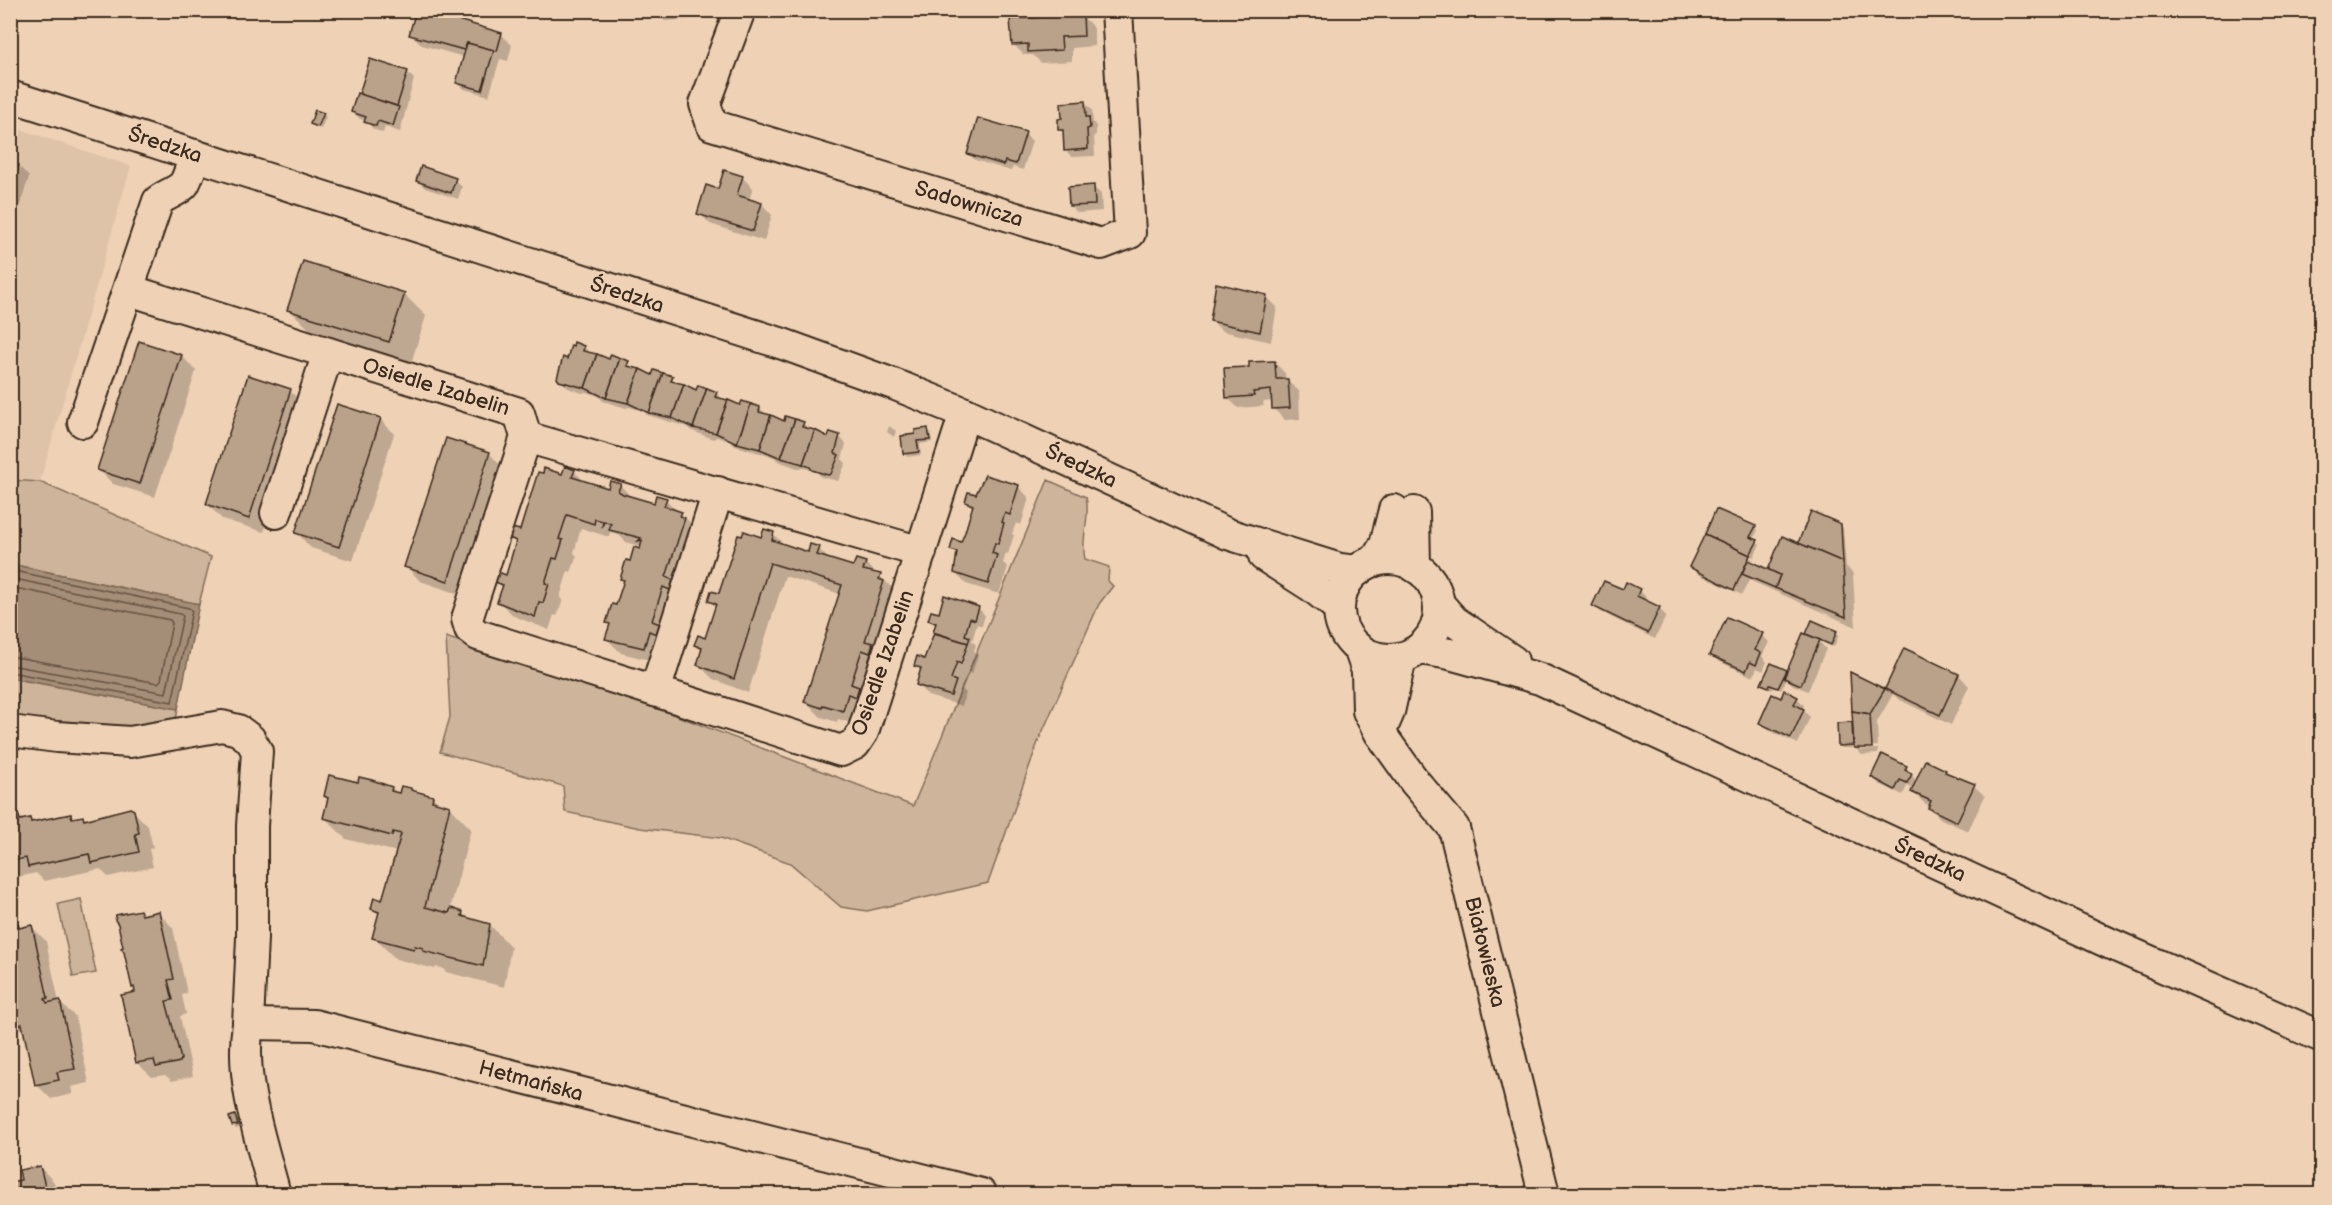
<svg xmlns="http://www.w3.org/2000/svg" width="2332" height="1205" viewBox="0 0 2332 1205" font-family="'Balsamiq Sans',sans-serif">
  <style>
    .built { fill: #dfc3a9 }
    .green { fill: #ceb49a; stroke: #846f5c; stroke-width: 1.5 }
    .water { fill: #a58e77; stroke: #7b6653; stroke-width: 1.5 }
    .shadow { fill: #0003 }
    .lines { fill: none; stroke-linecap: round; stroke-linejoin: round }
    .shore { stroke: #655242; stroke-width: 1.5 }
    .building { fill: #baa18a; stroke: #3b2a1e; stroke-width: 1.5 }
    .minor-casing { stroke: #3b2a1e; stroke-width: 34 }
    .minor { stroke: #efd2b6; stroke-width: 30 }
    .labels { text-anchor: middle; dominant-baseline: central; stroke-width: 5; stroke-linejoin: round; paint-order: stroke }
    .street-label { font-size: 21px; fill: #3b2a1e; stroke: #efd2b6 }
  </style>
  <rect width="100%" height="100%" fill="#efd2b6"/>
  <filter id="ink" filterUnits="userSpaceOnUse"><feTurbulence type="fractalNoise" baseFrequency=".0167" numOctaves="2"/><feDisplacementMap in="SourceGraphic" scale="12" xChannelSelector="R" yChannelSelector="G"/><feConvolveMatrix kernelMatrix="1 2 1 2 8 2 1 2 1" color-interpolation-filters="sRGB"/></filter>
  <g filter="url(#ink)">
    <!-- built -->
    <polygon class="built" points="10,126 131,166 40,482 11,480"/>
    <!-- green -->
    <g class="green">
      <polygon points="10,480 40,482 211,557 199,604 11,564"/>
      <path d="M1048 480 1086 497C1091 518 1080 538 1085 559L1109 567 1108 581 1113 586 1099 604 1038 742 988 883 867 911 841 907 790 863 721 838 640 828 565 812 563 786 440 752 450 717 446 637 667 712 913 806Z"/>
      <polygon points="10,678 178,709 175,724 115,731 11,717"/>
      <polygon points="81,899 96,973 73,977 58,904"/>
    </g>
    <!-- water -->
    <polygon class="water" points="10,564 199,604 178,709 11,678"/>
    <!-- shadow -->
    <g class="shadow">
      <polygon points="658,10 694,10 694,19 665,21 658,14"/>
      <polygon points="1083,17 1094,28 1094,46 1072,48 1072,61 1041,63 1033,55 1024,55 1013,44"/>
      <polygon points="411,34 501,34 512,45 508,61 500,59 489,96 464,89 457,82 464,57 422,45"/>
      <polygon points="407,72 414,79 400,132 385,127 383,133 373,129 366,121 360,119 353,112"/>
      <polygon points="1085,103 1092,110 1093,122 1096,126 1096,135 1094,135 1095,156 1072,157 1065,150 1064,134 1060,129"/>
      <polygon points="323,114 326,117 321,129 312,124"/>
      <polygon points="1025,134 1032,141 1023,170 1013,167 1011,171 975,160 968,153"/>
      <polygon points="10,164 19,166 29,177 10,237"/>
      <polygon points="742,177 753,188 749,200 762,204 772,215 764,241 710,224 699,213 719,191"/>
      <polygon points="455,180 462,187 458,199 425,188 418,181"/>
      <polygon points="1093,187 1101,194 1102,211 1078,213 1070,206"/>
      <polygon points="404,294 426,316 411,363 311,331 289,309"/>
      <polygon points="1266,296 1277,307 1271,342 1222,331 1211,320"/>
      <polygon points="140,343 182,356 196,371 155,497 113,484 98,469"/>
      <polygon points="584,347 591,354 610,361 628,363 635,370 653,377 672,378 679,385 697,392 716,393 723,400 741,407 760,408 767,416 779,421 803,423 810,431 829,439 839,436 846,444 842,459 846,463 838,481 821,477 817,472 804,468 800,469 778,461 774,457 735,446 731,442 717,437 713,439 690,430 687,427 647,415 643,411 629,407 626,408 603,401 598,396 586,392 582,393 568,388 560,380 568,361"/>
      <polygon points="1274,362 1285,373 1286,380 1299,391 1300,419 1285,420 1274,409 1273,401 1263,402 1264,406 1238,408 1227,397 1251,368"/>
      <polygon points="290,391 305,405 264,532 222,519 207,504"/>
      <polygon points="380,419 394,434 353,561 311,548 297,533"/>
      <polygon points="889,426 896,431 894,437 887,432"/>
      <polygon points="928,430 931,433 932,442 920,444 921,455 907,457 904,453 917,435"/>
      <polygon points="489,453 503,468 462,595 420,581 406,566"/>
      <polygon points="574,471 586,483 609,490 620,485 632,498 655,505 666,500 696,528 658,662 621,653 607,639 611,625 608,622 617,607 625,581 622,579 642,547 626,542 620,536 610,532 609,537 581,528 574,553 577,556 571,572 568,571 560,597 563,600 557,616 554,615 549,630 514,616 499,602 503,588 497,582 507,576 517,544 511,538 521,532 563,475"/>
      <polygon points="986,476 1019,487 1029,498 1021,525 1016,523 1012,534 1014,535 1008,554 1006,553 1003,563 1008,567 999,594 966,584 955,573 958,556 952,549 962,544 973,508 967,502 977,496"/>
      <polygon points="1840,525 1843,528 1846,566 1853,574 1856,627 1749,580 1742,595 1698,574 1691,567 1755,527 1758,530 1753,540 1760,544 1754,557 1748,555 1756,563 1755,565 1769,571 1799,545"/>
      <polygon points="773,534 786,546 809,554 819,549 831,561 854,568 865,563 895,590 857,725 838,719 837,722 821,717 806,702 840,594 785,576 748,693 713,679 698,664 702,651 696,645 706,640 716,607 710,601 720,595 762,538"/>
      <polygon points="1639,590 1646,597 1644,601 1659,608 1666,616 1655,639 1601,612 1594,605 1623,591"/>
      <polygon points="978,608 985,615 982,626 977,624 972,641 976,645 974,651 978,655 972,674 967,672 962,689 966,693 962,706 928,696 918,685 922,672 916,666 925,660 936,633 936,626 930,620 939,615"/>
      <polygon points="1836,632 1839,635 1834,647 1818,640 1826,649 1808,691 1793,685 1787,679 1781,690 1774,687 1772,690 1762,683 1786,672 1788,673 1813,639 1808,634"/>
      <polygon points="1762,635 1769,642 1762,656 1767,662 1763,671 1757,668 1753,677 1718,661 1711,654"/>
      <polygon points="1905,650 1959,675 1969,686 1951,725 1898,699 1893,694 1877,722 1878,746 1860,747 1860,750 1878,749 1878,754 1862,755 1855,748 1842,748 1839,745 1852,723 1854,726 1852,674 1886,691"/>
      <polygon points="1797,698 1804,705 1802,709 1810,717 1798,744 1768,730 1761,723 1782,700"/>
      <polygon points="1926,762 1946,771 1950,776 1974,786 1985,796 1968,831 1941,819 1930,808 1931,806 1924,803 1913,792 1914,789 1907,786 1903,795 1879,784 1872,777 1906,767 1917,782"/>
      <polygon points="359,784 392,788 398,794 413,792 433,797 440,805 450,807 471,829 450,910 462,913 469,920 490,925 511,947 504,987 446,972 442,968 436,967 435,969 396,959 374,938 380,916 373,909 383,901 397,852 346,839 325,818 329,800 325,796"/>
      <polygon points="133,811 148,826 153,848 149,849 153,867 108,877 100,869 44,881 36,873 10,879 10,819 18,817 22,821 30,819 34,823 71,815 75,819 82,818 86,822"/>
      <polygon points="140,911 145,916 159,913 173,928 187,993 182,995 186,1014 180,1016 193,1076 172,1081 165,1075 152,1077 137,1063 137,993 133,987"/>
      <polygon points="18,924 22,929 31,926 46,941 59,1002 75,1016 89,1083 71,1087 73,1094 51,1099 36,1084 25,1034 17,1025 14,1014 10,1010 10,926"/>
      <polygon points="235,1117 238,1120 240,1128 236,1129 233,1126"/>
      <polygon points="40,1167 54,1182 57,1194 10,1194 10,1184 23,1181"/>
    </g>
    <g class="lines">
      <!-- shore -->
      <g class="shore">
        <polyline points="10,570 189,608 192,611 172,702 10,672"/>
        <polyline points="10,578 180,614 183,616 166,693 10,665"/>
        <polyline points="10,587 170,620 172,623 161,680 158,683 10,656"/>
      </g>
    </g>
    <!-- building -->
    <g class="building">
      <polygon points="416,10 424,10 502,33 497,51 467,43 464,50 409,35"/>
      <polygon points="656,10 688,10 688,13 657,15"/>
      <polygon points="1083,15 1084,36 1061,37 1062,50 1028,52 1028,44 1012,45 1010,19"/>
      <polygon points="467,43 494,50 482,90 456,83"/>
      <polygon points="370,59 408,71 397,106 359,94"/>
      <polygon points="357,93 399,107 393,126 378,121 376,126 364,122 366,117 351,112"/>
      <polygon points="1085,101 1086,117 1089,117 1090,128 1087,129 1088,149 1064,151 1063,130 1058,130 1058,119 1062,118 1061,103"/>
      <polygon points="315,110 324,113 318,127 310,124"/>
      <polygon points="978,118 1026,132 1016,164 1005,161 1004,165 967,154"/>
      <polygon points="10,162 19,165 10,193"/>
      <polygon points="421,166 456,178 451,193 416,181"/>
      <polygon points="724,170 743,176 737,195 762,203 753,231 697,214 706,185 718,189"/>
      <polygon points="1094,185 1095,205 1069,206 1068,187"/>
      <polygon points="303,261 405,293 389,342 287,310"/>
      <polygon points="1216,283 1267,295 1260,332 1210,321"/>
      <polygon points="139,341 182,355 140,484 97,470"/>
      <polygon points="574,342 584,346 583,351 597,354 585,388 559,381 557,378 563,357 567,359 571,345 573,346"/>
      <polygon points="597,354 609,359 611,354 620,358 606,398 585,388"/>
      <polygon points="620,358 629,361 627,366 640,369 628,403 606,398"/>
      <polygon points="1275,361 1276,379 1288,379 1290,408 1272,409 1271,390 1253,392 1254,396 1226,398 1224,368 1249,367 1249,362"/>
      <polygon points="640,369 652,375 654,370 663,373 649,413 628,403"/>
      <polygon points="663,373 673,376 671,381 684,384 672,418 649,413"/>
      <polygon points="248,375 291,389 249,519 206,504"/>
      <polygon points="684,384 696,390 698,385 707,388 693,428 672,418"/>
      <polygon points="707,388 717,392 715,397 728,400 716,433 693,428"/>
      <polygon points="728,400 740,405 742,401 751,404 737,443 716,433"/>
      <polygon points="337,404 381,418 339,547 295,533"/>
      <polygon points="751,404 760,407 759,412 771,415 760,449 737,443"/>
      <polygon points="771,415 784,421 785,416 795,419 781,458 760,449"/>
      <polygon points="795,419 804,422 802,427 815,430 803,464 781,458"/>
      <polygon points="928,428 930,440 917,441 919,452 903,454 901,436 915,434 915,430"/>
      <polygon points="815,430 828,437 830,432 840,435 835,453 839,455 831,474 828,475 812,470 810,467 803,464"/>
      <polygon points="446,438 490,452 448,581 404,567"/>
      <polygon points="565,466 575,470 572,477 608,488 610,481 621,484 618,491 623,494 654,503 656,495 667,498 664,506 682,512 680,516 685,518 666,577 673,580 670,590 663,587 652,621 660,624 656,634 649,631 644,648 605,639 610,624 606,623 612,604 616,605 624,580 620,579 626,560 630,561 634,547 640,549 642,540 638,541 641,538 609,530 611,524 604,521 602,527 603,521 595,519 594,524 567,515 559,539 563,540 557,559 553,558 545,583 549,584 543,603 539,602 535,617 497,602 503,585 495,582 498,572 506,575 516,541 509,538 512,528 520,530 538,472 543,473 544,468 562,474"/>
      <polygon points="985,475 1019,485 1010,515 1005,513 1002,522 1004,523 998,544 995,543 992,553 997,555 988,584 954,573 957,552 950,550 953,539 961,542 965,532 973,505 965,502 968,492 976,494"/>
      <polygon points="1716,509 1756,526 1750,537 1758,540 1750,555 1705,534"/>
      <polygon points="1811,511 1841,524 1843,562 1798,543"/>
      <polygon points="764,529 774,532 772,540 808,552 810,544 820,547 817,555 853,566 856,559 866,562 863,570 881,574 879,579 884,581 865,641 873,643 870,653 862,650 851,684 859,687 856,697 848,694 843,711 823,705 822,708 804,702 842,585 770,563 734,679 697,665 702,648 694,645 698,635 705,638 716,604 708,601 711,591 719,593 738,535 742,536 744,531 761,537"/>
      <polygon points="1705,534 1750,555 1734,590 1689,567"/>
      <polygon points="1782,536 1843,562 1846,617 1775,588 1780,575 1768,570"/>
      <polygon points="1748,560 1780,575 1775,588 1742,574"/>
      <polygon points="1604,581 1623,589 1626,582 1640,589 1637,596 1660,607 1648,633 1592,606"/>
      <polygon points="944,595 979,607 975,620 970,618 965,635 970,637 968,643 933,632 936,623 928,620 931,611 939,613"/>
      <polygon points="1727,617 1763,633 1755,650 1761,653 1756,665 1750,662 1746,671 1709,655"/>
      <polygon points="1812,620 1837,631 1831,645 1806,634"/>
      <polygon points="934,633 968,643 961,664 957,662 951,679 956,681 951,696 916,685 921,668 914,666 917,656 924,659"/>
      <polygon points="1803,633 1820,640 1801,685 1784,678"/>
      <polygon points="1904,648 1959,674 1940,715 1885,689"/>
      <polygon points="1771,663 1787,670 1778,688 1770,685 1769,687 1761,684"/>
      <polygon points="1850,672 1885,689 1870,714 1852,711"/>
      <polygon points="1784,690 1798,697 1794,704 1804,709 1791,738 1759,723 1772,694 1781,698"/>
      <polygon points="1852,711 1870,714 1872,748 1854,748"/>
      <polygon points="1852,722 1853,745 1838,746 1837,723"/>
      <polygon points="1882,754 1907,766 1905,770 1912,774 1907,783 1900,780 1895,790 1871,777"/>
      <polygon points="1925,760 1946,770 1945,772 1975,784 1957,822 1928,808 1931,801 1911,792"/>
      <polygon points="329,775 358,782 359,777 372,780 392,787 391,791 399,793 401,786 411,788 411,790 433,796 432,801 450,806 425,907 449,913 451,908 463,912 462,916 490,924 483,966 423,951 423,948 415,946 414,949 372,938 379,912 371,909 374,897 382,900 401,834 393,832 392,836 323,818 328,798 324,796"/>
      <polygon points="130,808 134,810 139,833 135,834 139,852 91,863 89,854 28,867 26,858 10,861 10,817 19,816 20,820 30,818 31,822 71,814 72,818 83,816 84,820"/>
      <polygon points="140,910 142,915 159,911 174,979 168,980 173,1000 166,1001 181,1059 180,1062 156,1067 154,1060 136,1063 121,995 135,992 134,987 132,988 124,952 121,948 123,947 118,924 115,920 116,915"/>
      <polygon points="18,923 19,928 32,925 48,998 45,999 47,1003 60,1000 75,1069 57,1072 59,1080 35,1085 22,1024 16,1026 10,1006 10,924"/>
      <polygon points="235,1115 238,1125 232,1126 229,1117"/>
      <polygon points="40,1166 47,1194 10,1194 10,1182 21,1180 19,1170"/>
    </g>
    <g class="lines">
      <defs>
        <g id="minor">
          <polyline points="740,10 705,104 712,125 1101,244 1130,233 1117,10"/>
          <polyline points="10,96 783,344 896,385 965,413 1228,534 1340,569 1357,571"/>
          <polyline points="129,290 519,413 526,437 467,619 470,629 478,635 655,691"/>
          <path d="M83 422 158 201C166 194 179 191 184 184 189 176 192 163 195 155"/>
          <polyline points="526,437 921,552"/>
          <polyline points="718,492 655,691 841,751 855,744 863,732 965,413"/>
          <polyline points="1414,512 1415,567"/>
          <polyline points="276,513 328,353"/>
          <polyline points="1264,556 1311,586 1339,608"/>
          <circle cx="1389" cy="609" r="50"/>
          <polyline points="1375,561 1385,545 1394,510"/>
          <polyline points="1439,604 1454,621 1513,661"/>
          <polyline points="1420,649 1450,654 1540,679 2111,944 2322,1037"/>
          <polyline points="1360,651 1367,671 1368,711 1380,733 1415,782 1454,828 1544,1194"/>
          <polyline points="10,731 57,737 130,742 222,726 238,730 250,739 257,751 252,826 252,938 248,1024"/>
          <polyline points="1380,733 1389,712 1401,658"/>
          <path d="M275 1194C261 1140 239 1080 248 1024L314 1025 981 1194"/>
        </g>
      </defs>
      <!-- minor casing -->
      <use href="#minor" class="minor-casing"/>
      <!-- minor -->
      <use href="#minor" class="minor"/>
    </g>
  </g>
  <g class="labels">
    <!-- street labels -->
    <g class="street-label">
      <text transform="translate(165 145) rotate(18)">Średzka</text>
      <text transform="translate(969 204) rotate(17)">Sadownicza</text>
      <text transform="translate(627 295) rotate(18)">Średzka</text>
      <text transform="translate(436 387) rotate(17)">Osiedle Izabelin</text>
      <text transform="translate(1081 466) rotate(25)">Średzka</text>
      <text transform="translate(883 663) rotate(-71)">Osiedle Izabelin</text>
      <text transform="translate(1930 860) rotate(25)">Średzka</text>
      <text transform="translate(1485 952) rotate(76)">Białowieska</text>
      <text transform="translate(531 1081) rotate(15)">Hetmańska</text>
    </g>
  </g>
  <!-- margin -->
  <rect width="2332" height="1205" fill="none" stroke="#efd2b6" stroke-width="36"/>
  <rect x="18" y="18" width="2296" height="1169" fill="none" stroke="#3b2a1e" stroke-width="2" filter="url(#ink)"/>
</svg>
